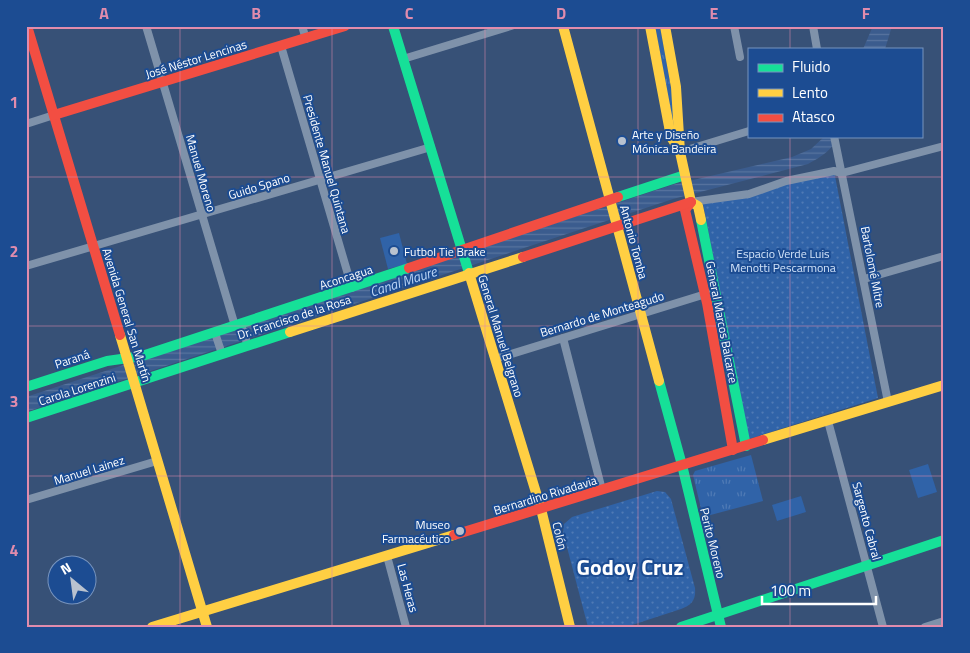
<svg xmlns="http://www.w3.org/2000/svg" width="970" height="653" viewBox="0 0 970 653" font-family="'Titillium Web',sans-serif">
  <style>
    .grass { fill: url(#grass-tufts) }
    .park { fill: url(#park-dots) }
    .pitch { fill: #3063a8 }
    .water { fill: url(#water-rules) }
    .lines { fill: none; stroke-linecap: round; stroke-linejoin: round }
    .street { stroke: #7f92aa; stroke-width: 8 }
    .fast { stroke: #16e098; stroke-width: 10 }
    .slow { stroke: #ffcf43; stroke-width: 10 }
    .jam { stroke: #f24e42; stroke-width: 10 }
    .grid { fill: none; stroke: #e08cad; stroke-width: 1; stroke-opacity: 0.55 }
    .poi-dot { fill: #b9c2cf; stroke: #1c4c92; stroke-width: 2 }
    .labels { text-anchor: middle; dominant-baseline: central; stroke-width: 4; stroke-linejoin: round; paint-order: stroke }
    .street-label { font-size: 12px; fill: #fff; stroke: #1c4c92 }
    .poi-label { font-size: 12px; fill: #fff; stroke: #1c4c92; text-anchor: start }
    .park-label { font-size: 12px; fill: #d3e4fa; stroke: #1c4c92 }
    .water-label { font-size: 14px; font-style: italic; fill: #b9d3f5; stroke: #1c4c92 }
    .town-label { font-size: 22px; font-weight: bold; fill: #fff; stroke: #1c4c92 }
    .neatline { fill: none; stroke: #e08cad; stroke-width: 2 }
    .grid-label { font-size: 16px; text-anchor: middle; font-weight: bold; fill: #e08cad }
  </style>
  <defs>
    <pattern id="grass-tufts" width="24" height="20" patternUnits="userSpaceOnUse" patternTransform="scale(1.25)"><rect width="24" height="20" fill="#3063a8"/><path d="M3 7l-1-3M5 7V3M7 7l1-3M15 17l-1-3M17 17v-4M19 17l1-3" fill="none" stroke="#4f7ab5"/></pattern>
    <pattern id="park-dots" width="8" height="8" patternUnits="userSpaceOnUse" patternTransform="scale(1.25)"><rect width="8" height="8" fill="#3063a8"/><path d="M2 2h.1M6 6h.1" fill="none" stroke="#4f7ab5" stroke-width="1.8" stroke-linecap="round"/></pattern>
    <pattern id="water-rules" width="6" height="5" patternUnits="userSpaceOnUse" patternTransform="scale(1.25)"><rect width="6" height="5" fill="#3b5c8e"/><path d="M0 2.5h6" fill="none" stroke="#58749f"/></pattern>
  </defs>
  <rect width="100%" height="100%" fill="#375177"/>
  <!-- grass -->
  <g class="grass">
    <polygon points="655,26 660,26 672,94 674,129"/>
    <polygon points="751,455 763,501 703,517 693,475 695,471"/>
  </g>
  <!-- park -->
  <g class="park">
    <polygon points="834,171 878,398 749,439 702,199 723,197"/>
    <path d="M657 491 665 492 671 499 695 588C696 600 692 605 681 609L626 627H588L563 532 564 524 572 517Z"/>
  </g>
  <!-- pitch -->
  <g class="pitch">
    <polygon points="399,233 407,264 388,269 380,238"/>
    <polygon points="928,464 937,492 918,498 909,470"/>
    <polygon points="801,496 806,512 777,521 772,505"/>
  </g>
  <!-- water -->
  <g class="water">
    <polygon points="873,26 892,26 885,49 863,49"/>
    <path d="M825 136H839C832 150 821 157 808 164L673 199 26 412V397L672 185 792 157 811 149Z"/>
  </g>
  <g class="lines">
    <!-- street -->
    <g class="street">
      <polyline points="146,26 235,326"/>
      <polyline points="302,26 306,39"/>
      <polyline points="734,26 740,57"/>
      <polyline points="813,26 817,49"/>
      <polyline points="281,46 352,288"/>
      <polyline points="403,59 511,26"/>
      <polyline points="26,124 54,115"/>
      <polyline points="834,136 888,402"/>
      <polyline points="680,152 749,131"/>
      <polyline points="691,202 749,194 786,181 834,171 842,173 944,146"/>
      <polyline points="26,266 431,147"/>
      <polyline points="864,279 944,256"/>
      <polyline points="241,325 248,346"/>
      <polyline points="215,333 222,354"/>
      <polyline points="563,338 602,490"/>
      <polyline points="495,359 709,293"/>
      <polyline points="828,421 883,627"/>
      <polyline points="26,500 157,461"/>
      <polyline points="387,556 406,627"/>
      <polyline points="925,627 944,621"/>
    </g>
    <!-- fast -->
    <g class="fast">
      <polyline points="393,26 469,273"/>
      <polyline points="618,197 685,175"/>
      <polyline points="701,220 746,446"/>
      <polyline points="659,381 682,465 721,627"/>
      <polyline points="26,387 107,361 142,356 409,268"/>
      <polyline points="26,418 290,332"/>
      <polyline points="681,627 944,540"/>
    </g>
    <!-- slow -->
    <g class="slow">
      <polyline points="563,26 659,381"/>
      <polyline points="650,26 671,137 680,151"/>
      <polyline points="665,26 676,87 680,152 691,202 698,206 701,220"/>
      <polyline points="469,273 541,509 570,627"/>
      <polyline points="290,332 523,257"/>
      <polyline points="120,335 207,627"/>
      <polyline points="763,440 944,385"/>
      <polyline points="152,627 454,535"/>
    </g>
    <!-- jam -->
    <g class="jam">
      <polyline points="27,26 120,335"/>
      <polyline points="54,115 345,26"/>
      <polyline points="691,202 685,210 707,303 733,450"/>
      <polyline points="523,257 691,202"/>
      <polyline points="409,268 618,197"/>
      <polyline points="454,535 763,440"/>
    </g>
  </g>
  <!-- grid -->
  <path class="grid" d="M180 26V627M332 26V627M485 26V627M638 26V627M790 26V49M790 136V627M26 177H944M26 326H944M26 476H944"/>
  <!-- markers -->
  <g class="poi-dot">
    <circle cx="622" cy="141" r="5"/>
    <circle cx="394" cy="251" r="5"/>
    <circle cx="460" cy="531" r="5"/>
  </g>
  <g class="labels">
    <!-- street labels -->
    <g class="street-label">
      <text transform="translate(196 59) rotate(-17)">José Néstor Lencinas</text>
      <text transform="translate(327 164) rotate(74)">Presidente Manuel Quintana</text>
      <text transform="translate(201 173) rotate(74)">Manuel Moreno</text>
      <text transform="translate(259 186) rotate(-17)">Guido Spano</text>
      <text transform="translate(634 242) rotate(75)">Antonio Tomba</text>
      <text transform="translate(873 267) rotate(79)">Bartolomé Mitre</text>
      <text transform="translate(346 277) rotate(-18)">Aconcagua</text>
      <text transform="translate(602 314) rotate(-17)">Bernardo de Monteagudo</text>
      <text transform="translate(127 315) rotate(73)">Avenida General San Martín</text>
      <text transform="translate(294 317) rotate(-18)">Dr. Francisco de la Rosa</text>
      <text transform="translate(722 322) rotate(79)">General Marcos Balcarce</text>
      <text transform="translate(501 336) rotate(73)">General Manuel Belgrano</text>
      <text transform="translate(72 359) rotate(-18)">Paraná</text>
      <text transform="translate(77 389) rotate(-18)">Carola Lorenzini</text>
      <text transform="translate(89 470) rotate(-17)">Manuel Lainez</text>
      <text transform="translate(545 495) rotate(-17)">Bernardino Rivadavia</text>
      <text transform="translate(867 521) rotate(75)">Sargento Cabral</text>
      <text transform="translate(560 536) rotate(76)">Colón</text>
      <text transform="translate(713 543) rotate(76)">Perito Moreno</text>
      <text transform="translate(408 588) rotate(75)">Las Heras</text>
    </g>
    <!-- poi labels -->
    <g class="poi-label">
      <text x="632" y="134">Arte y Diseño<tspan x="632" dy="14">Mónica Bandeira</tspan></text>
      <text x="404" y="251">Futbol Tie Brake</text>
      <text x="450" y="524" text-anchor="end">Museo<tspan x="450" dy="14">Farmacéutico</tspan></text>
    </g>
    <!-- park labels -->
    <g class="park-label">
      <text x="783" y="253">Espacio Verde Luis<tspan x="783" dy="14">Menotti Pescarmona</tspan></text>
    </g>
    <!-- water labels -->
    <g class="water-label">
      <text transform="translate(403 281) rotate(-18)">Canal Maure</text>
    </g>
    <!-- town labels -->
    <g class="town-label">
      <text x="630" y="567">Godoy Cruz</text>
    </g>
  </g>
  <!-- border -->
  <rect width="970" height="653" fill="none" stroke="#1c4c92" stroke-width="55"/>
  <!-- legend -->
  <rect x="748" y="48" width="175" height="90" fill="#1c4c92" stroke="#7794be"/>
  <rect x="758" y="64" width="25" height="8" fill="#16e098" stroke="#7794be"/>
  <text x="792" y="72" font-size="15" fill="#ffffff">Fluido</text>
  <rect x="758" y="89" width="25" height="8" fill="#ffcf43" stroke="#7794be"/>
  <text x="792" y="98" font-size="15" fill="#ffffff">Lento</text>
  <rect x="758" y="114" width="25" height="8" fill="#f24e42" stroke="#7794be"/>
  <text x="792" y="122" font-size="15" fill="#ffffff">Atasco</text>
  <!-- north arrow -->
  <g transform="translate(72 580) rotate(331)"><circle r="24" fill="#1c4c92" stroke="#7794be"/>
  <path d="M0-4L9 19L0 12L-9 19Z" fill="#b9c2cf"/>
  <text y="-8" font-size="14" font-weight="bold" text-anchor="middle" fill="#ffffff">N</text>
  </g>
  <!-- scale -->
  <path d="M762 596v8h114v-8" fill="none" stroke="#ffffff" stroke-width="2.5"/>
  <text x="770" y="596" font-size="15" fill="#ffffff" stroke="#1c4c92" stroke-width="4" paint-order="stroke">100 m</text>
  <rect x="28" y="28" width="914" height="598" class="neatline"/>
  <g class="grid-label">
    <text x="104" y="19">A</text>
    <text x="256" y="19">B</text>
    <text x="409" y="19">C</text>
    <text x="561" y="19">D</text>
    <text x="714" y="19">E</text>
    <text x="866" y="19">F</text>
    <text x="14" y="108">1</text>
    <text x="14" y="257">2</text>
    <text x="14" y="407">3</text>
    <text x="14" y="556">4</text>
  </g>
</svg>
